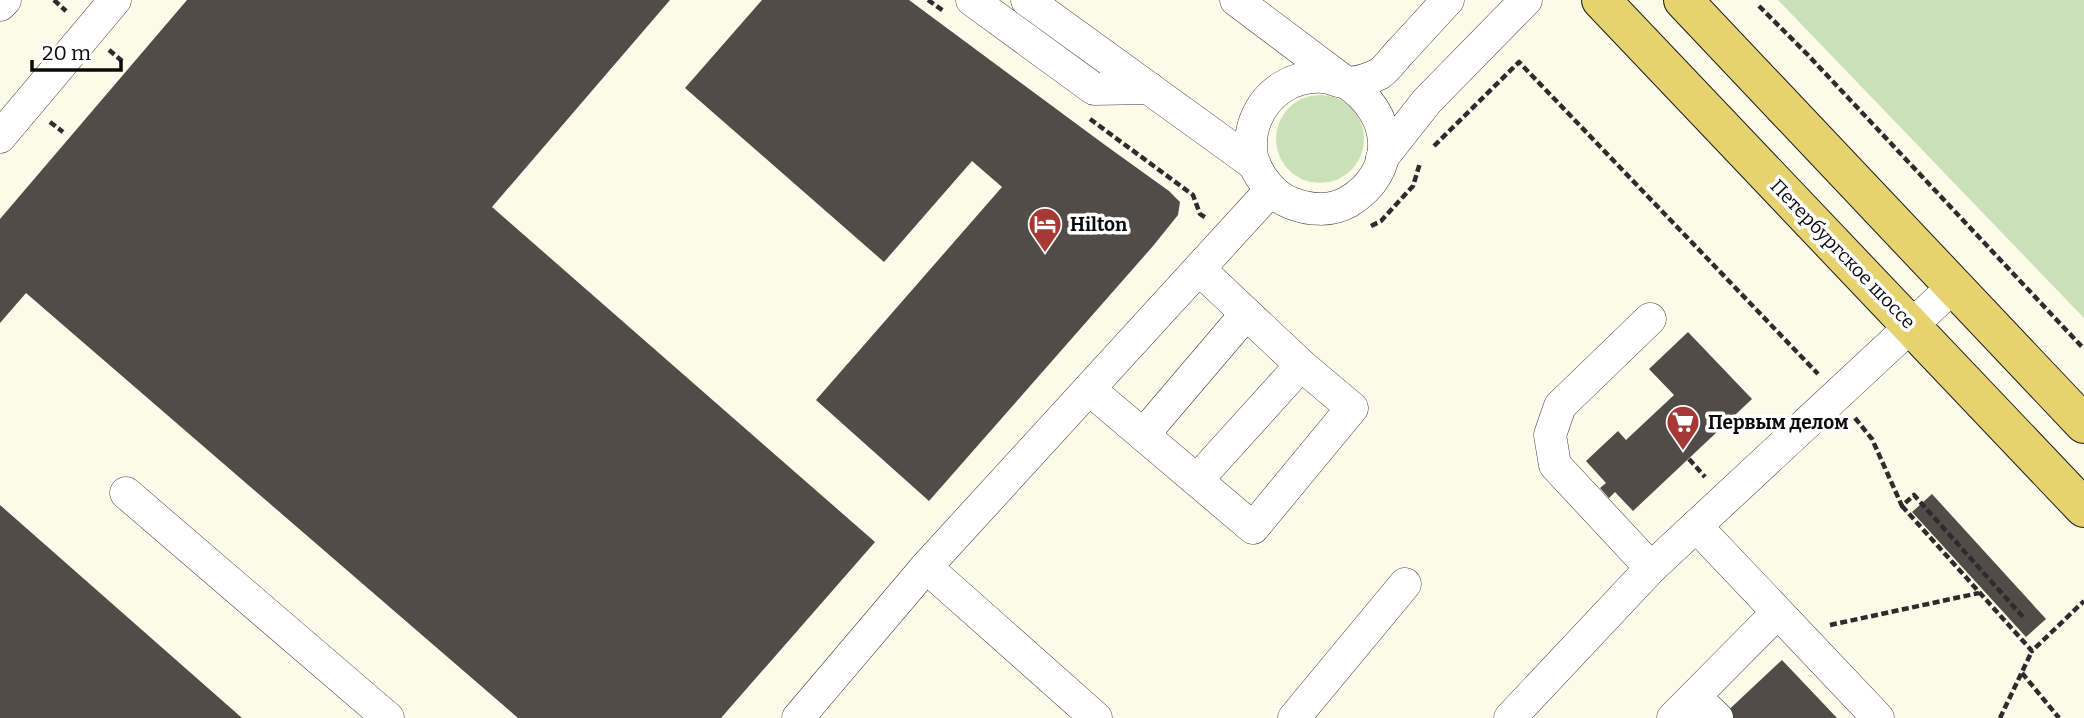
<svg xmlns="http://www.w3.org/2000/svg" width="2084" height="718" viewBox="0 0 2084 718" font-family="Bitter,serif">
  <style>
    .green { fill: #cae1b8 }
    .building { fill: #514c48 }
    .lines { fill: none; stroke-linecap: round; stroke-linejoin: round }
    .minor-casing { stroke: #3d3d3d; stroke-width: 33 }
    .major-casing { stroke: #1b1b1b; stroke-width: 40 }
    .path { stroke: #2c2c2c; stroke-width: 4.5; stroke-dasharray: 7 3.5; stroke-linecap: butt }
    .minor { stroke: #fff; stroke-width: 32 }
    .major { stroke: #e6d36f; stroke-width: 38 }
    .labels { text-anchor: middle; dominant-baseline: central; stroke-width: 7; stroke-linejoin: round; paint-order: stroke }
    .poi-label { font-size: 19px; font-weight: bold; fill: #0a0a0a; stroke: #fff; text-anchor: start }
    .street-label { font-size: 19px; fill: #0a0a0a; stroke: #fff }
  </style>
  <rect width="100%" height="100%" fill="#fcfae9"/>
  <!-- green -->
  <g class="green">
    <polygon points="1778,0 2084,0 2084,318"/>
    <circle cx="1320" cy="139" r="44"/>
  </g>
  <!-- building -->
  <g class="building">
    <polygon points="187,0 670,0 492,207 875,542 721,718 518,718 26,293 0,323 0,219"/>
    <polygon points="762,0 909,0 1105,145 1169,191 1180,202 1178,215 1153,246 929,501 816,400 1002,187 972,161 884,262 685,88"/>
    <polygon points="1688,332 1752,399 1633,511 1615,492 1609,498 1600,488 1606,483 1586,461 1618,431 1626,440 1674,395 1649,369"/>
    <polygon points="1932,494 2046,619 2026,637 1912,512"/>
    <polygon points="0,505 242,718 0,718"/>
    <polygon points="1782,660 1837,718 1720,718"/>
  </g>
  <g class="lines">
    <defs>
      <g id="minor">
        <polyline points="972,0 1094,89 1149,88"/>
        <polyline points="1027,0 1255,165"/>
        <path d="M1236 0 1345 82C1393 112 1400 171 1348 202 1330 212 1309 210 1291 203 1275 197 1262 181 1255 166 1249 152 1250 133 1256 119 1267 92 1293 75 1323 77 1330 77 1336 81 1343 82 1355 84 1369 79 1379 74 1387 69 1394 58 1401 51 1417 34 1432 17 1448 0"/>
        <polyline points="0,5 5,0"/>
        <polyline points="0,137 115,0"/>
        <polyline points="1382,158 1427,101 1526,0"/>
        <polyline points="1650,319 1560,406 1550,435 1555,465 1651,568"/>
        <polyline points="1089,389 1253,528 1352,408 1301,365 1199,269"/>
        <polyline points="1143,435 1246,314"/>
        <polyline points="1197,480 1301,365"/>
        <polyline points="126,493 388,718"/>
        <polyline points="1696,526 1878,718"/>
        <polyline points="926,567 1096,718"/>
        <polyline points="1695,697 1717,718"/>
        <polyline points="798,718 926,567 1271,190"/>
        <polyline points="1294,718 1405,584"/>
        <polyline points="1510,718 1651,568 1954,286"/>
        <polyline points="1673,718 1777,613"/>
      </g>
      <g id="major">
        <polyline points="1601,0 2084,508"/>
        <polyline points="1683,0 2084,424"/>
      </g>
    </defs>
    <!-- minor casing -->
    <use href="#minor" class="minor-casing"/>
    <!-- major casing -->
    <use href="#major" class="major-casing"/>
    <!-- path -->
    <g class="path">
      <polyline points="54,0 66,11"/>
      <polyline points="928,0 945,12"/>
      <polyline points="1759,6 1807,54 2084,349"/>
      <polyline points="109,50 122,61"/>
      <polyline points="1090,119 1193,195 1200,214 1206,218"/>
      <polyline points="50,122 63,132"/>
      <polyline points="1434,146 1519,62 1818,374"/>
      <polyline points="1371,226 1381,221 1413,186 1420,163"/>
      <polyline points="1855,418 1872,439 1902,506 1914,495 2023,617"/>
      <polyline points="1689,459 1705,477"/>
      <polyline points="1902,506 2032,651 2084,601"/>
      <polyline points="1830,625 1979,593"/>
      <polyline points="2022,673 2059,718"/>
      <polyline points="2000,718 2032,651"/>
    </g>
    <!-- minor -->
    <use href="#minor" class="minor"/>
    <!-- major -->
    <use href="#major" class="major"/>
  </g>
  <!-- icons -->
  <defs>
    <symbol id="hotel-pin" viewBox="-11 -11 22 30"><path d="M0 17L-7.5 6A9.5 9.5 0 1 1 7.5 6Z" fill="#a63935" stroke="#fff"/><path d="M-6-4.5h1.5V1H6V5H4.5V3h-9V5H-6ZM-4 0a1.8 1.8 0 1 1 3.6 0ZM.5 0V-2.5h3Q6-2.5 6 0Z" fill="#fff"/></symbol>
    <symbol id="supermarket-pin" viewBox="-11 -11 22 30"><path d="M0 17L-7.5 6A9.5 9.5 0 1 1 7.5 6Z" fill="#a63935" stroke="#fff"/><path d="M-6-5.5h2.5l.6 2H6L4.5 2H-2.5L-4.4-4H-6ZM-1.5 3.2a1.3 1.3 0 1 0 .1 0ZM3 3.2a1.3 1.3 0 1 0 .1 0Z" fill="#fff"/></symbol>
  </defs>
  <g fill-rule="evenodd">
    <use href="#hotel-pin" x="1026" y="205" width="38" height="52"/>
    <use href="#supermarket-pin" x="1664" y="403" width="38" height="52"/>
  </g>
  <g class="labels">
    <!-- poi labels -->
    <g class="poi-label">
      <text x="1070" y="224">Hilton</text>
      <text x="1708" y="422">Первым делом</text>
    </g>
    <!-- street labels -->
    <g class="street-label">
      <text transform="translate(1843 254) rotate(46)">Петербургское шоссе</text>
    </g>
  </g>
  <!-- scale -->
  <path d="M32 60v10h89v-10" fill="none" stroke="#0a0a0a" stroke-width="3.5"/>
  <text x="42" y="60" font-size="21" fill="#0a0a0a" stroke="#ffffff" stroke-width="5" paint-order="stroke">20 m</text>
</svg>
